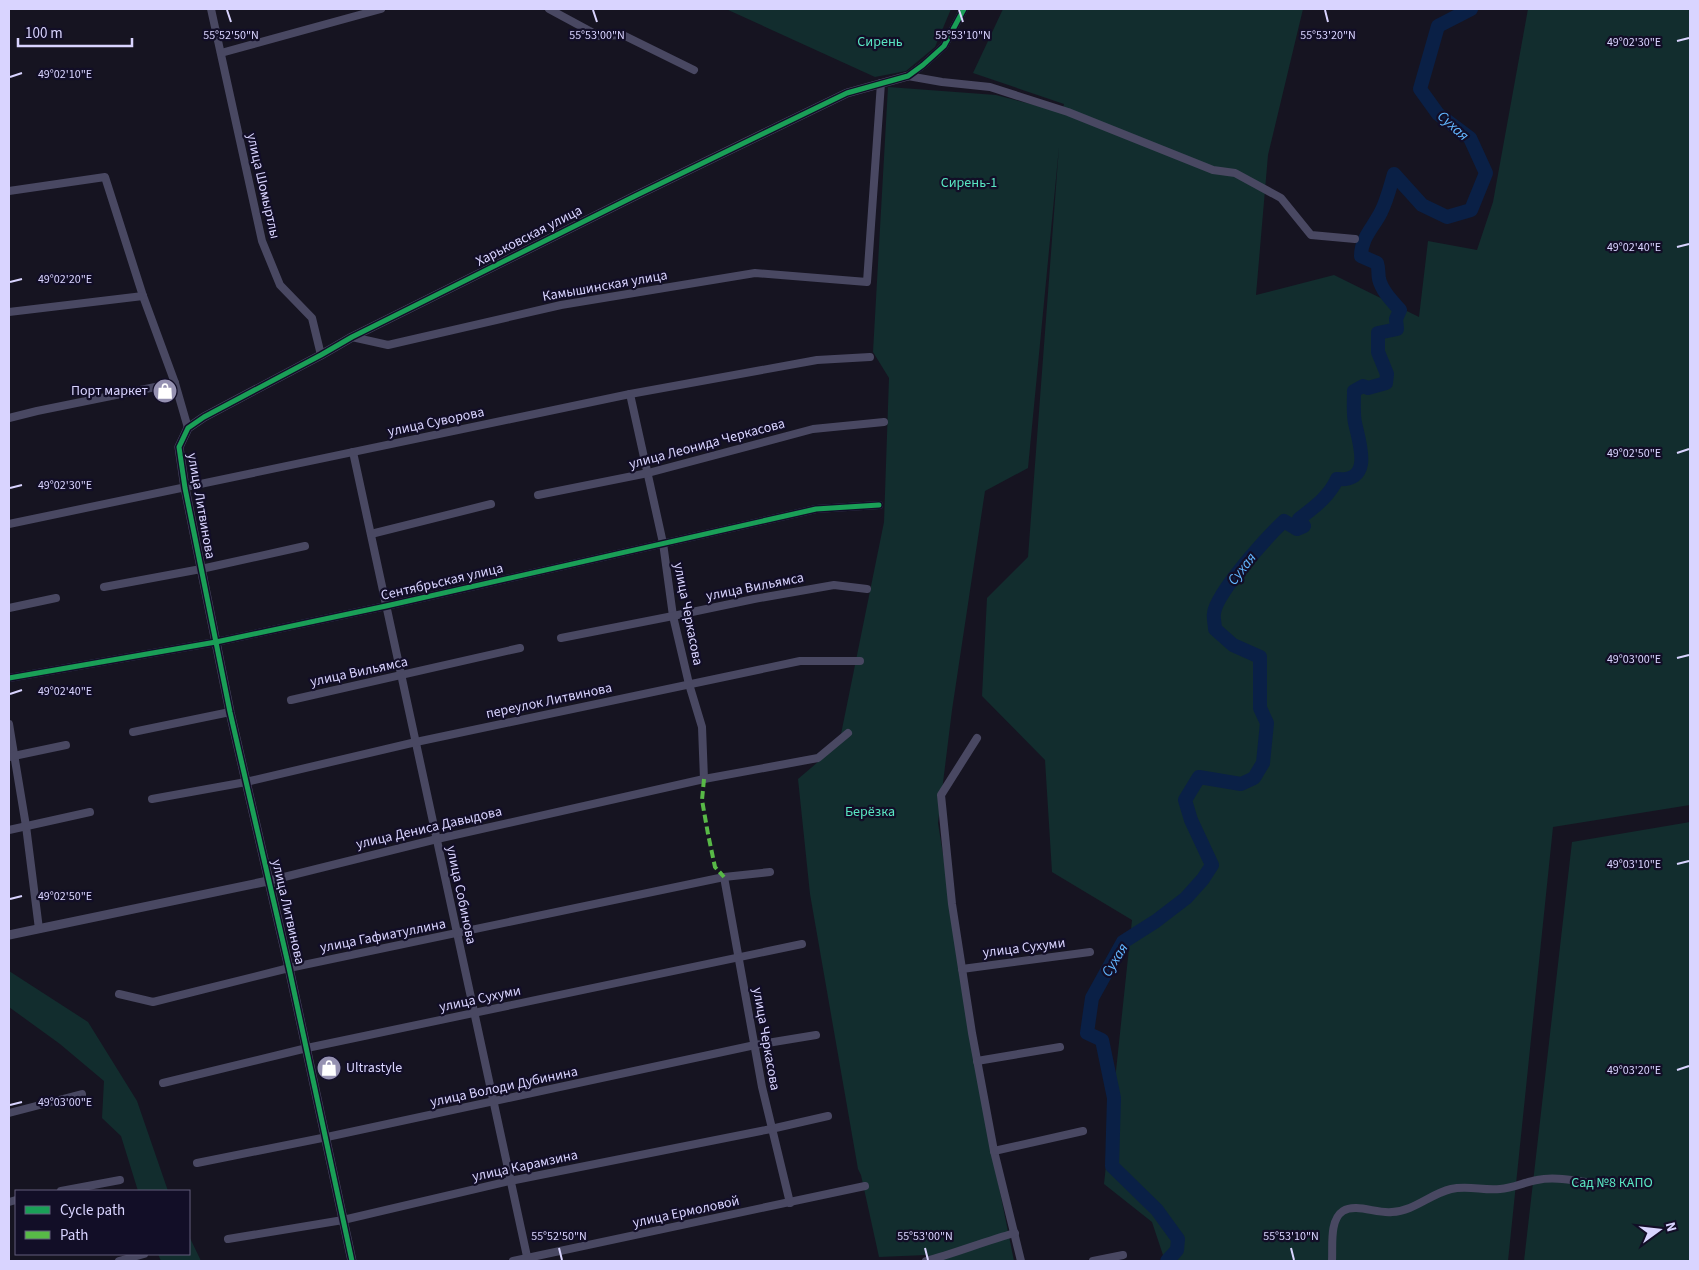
<svg xmlns="http://www.w3.org/2000/svg" width="1699" height="1270" viewBox="0 0 1699 1270" font-family="'Source Sans 3',sans-serif">
  <style>
    .green { fill: #122d2e }
    .lines { fill: none; stroke-linecap: round; stroke-linejoin: round }
    .river { stroke: #0a2046; stroke-width: 14 }
    .minor { stroke: #494862; stroke-width: 8 }
    .tertiary { stroke: #494862; stroke-width: 9 }
    .quiet { stroke: #58b947; stroke-width: 4; stroke-dasharray: 8 4; stroke-linecap: butt }
    .cycleway-casing { stroke: #120e27; stroke-width: 8 }
    .cycleway { stroke: #1a9f57; stroke-width: 5 }
    .ticks { fill: none; stroke: #d9d4ff; stroke-width: 2 }
    .labels { text-anchor: middle; dominant-baseline: central; stroke-width: 4.5; stroke-linejoin: round; paint-order: stroke }
    .park-label { font-size: 14px; fill: #59e6c2; stroke: #120e27 }
    .street-label { font-size: 14px; fill: #d9d4ff; stroke: #120e27 }
    .poi-label { font-size: 14px; fill: #d9d4ff; stroke: #120e27; text-anchor: end }
    .water-label { font-size: 15px; font-style: italic; fill: #62b6ff; stroke: #120e27 }
    .ticks-label { font-size: 12px; text-anchor: middle; fill: #d9d4ff; stroke: #120e27; stroke-width: 4.5; stroke-linejoin: round; paint-order: stroke }
  </style>
  <rect width="100%" height="100%" fill="#161421"/>
  <!-- green -->
  <g class="green">
    <polygon points="726,9 951,9 935,47 906,71 875,77"/>
    <polygon points="1003,9 1303,9 1268,155 1256,295 1334,275 1419,317 1428,241 1477,250 1493,202 1528,9 1690,9 1690,805 1553,827 1508,1261 1165,1261 1152,1222 1104,1184 1132,920 1052,872 1045,760 982,696 987,598 1028,557 1059,147 1028,468 985,491 952,710 938,823 986,1123 1014,1261 928,1261 926,1255 879,1257 861,1175 858,1169 810,894 798,779 839,744 884,522 889,378 873,352 888,87 996,95 1062,112 1064,104 973,73"/>
    <polygon points="1690,822 1690,1261 1524,1261 1572,842"/>
    <polygon points="9,971 88,1022 137,1101 168,1191 138,1191 121,1136 102,1118 104,1081 60,1044 9,1007"/>
    <polygon points="189,1236 201,1261 161,1261 158,1254 189,1254"/>
  </g>
  <g class="lines">
    <!-- river -->
    <path class="river" d="M1167 1261 1177 1250 1178 1239 1157 1210 1112 1166 1114 1098 1102 1040 1087 1033 1092 998 1123 942 1156 921 1186 898 1203 879 1212 865 1191 820 1185 800 1199 777 1241 784 1254 778 1263 763 1267 723 1260 708V657L1233 645 1215 629C1215 624 1213 618 1214 613 1217 592 1267 537 1284 521L1297 529 1304 526 1299 519C1313 508 1329 497 1337 479 1373 482 1360 445 1355 423 1353 413 1354 401 1354 391L1363 386 1368 388 1386 383 1387 374 1378 352V333L1397 329 1396 319 1400 310C1392 301 1382 291 1379 279 1378 274 1379 269 1377 263L1361 256C1361 238 1373 228 1381 212 1387 200 1390 187 1394 174L1422 205 1447 217 1471 210 1486 173 1470 138 1438 114 1420 89 1438 26 1471 9"/>
    <!-- minor -->
    <g class="minor">
      <polyline points="211,9 262,241 280,285 312,318 321,355"/>
      <polyline points="549,9 599,36 623,35 694,70"/>
      <polyline points="221,53 381,9"/>
      <polyline points="908,76 942,82 990,87 1068,112 1213,170 1235,173 1281,198 1311,235 1355,239"/>
      <polyline points="908,76 923,65 944,46 964,9"/>
      <polyline points="9,191 105,177 143,296 175,383 188,428"/>
      <polyline points="9,312 143,296"/>
      <polyline points="352,337 388,345 561,305 755,273 867,282 881,83"/>
      <polyline points="630,394 663,543 673,616 689,684 702,727 704,779"/>
      <polyline points="9,418 37,411 175,383"/>
      <polyline points="353,452 528,1261"/>
      <polyline points="538,495 648,473 813,429 884,422"/>
      <polyline points="9,524 630,394 817,360 870,357"/>
      <polyline points="371,534 491,504"/>
      <polyline points="104,587 201,569 305,546"/>
      <polyline points="9,608 56,598"/>
      <polyline points="561,638 673,616 754,599 834,585 867,589"/>
      <polyline points="9,678 216,642 386,606 816,509 879,505"/>
      <polyline points="291,700 520,648"/>
      <polyline points="9,724 26,826 39,929"/>
      <polyline points="133,732 230,712"/>
      <polyline points="977,738 941,795 952,904 972,1033 994,1151 1021,1261"/>
      <polyline points="9,757 66,745"/>
      <polyline points="152,799 246,782 416,742 800,661 860,661"/>
      <polyline points="9,830 90,812"/>
      <polyline points="724,877 762,1087 790,1203"/>
      <polyline points="268,881 437,839 704,779 818,758 848,733"/>
      <polyline points="962,969 1090,952"/>
      <polyline points="119,994 153,1002 289,968 724,877 770,872"/>
      <polyline points="977,1061 1060,1047"/>
      <polyline points="163,1083 307,1048 802,944"/>
      <polyline points="9,1113 82,1094"/>
      <polyline points="994,1151 1083,1131"/>
      <polyline points="197,1163 327,1137 755,1045 816,1035"/>
      <polyline points="61,1191 120,1180"/>
      <polyline points="9,1202 16,1200"/>
      <polyline points="228,1239 343,1220 510,1181 771,1129 828,1116"/>
      <polyline points="119,1261 144,1254"/>
      <polyline points="513,1261 865,1186"/>
      <path d="M926 1261C956 1253 985 1241 1015 1233"/>
      <polyline points="1093,1261 1123,1255"/>
      <path d="M1332 1261C1333 1247 1329 1220 1343 1211 1356 1203 1377 1214 1392 1212 1414 1211 1430 1194 1451 1189 1468 1185 1484 1191 1500 1189 1513 1188 1525 1182 1537 1180 1555 1176 1575 1181 1593 1183"/>
    </g>
    <!-- tertiary -->
    <g class="tertiary">
      <polyline points="9,935 268,881"/>
      <polyline points="352,1261 289,968 230,712 185,488 179,447 188,428 204,417 321,355 352,337 635,196 847,93 908,76"/>
    </g>
    <!-- quiet -->
    <polyline class="quiet" points="704,779 702,800 708,834 715,867 724,877"/>
    <defs>
      <g id="cycleway">
        <polyline points="9,678 216,642 386,606 816,509 879,505"/>
        <polyline points="352,1261 289,968 230,712 185,488 179,447 188,428 204,417 321,355 352,337 635,196 847,93 908,76 923,65 944,46 964,9"/>
      </g>
    </defs>
    <!-- cycleway casing -->
    <use href="#cycleway" class="cycleway-casing"/>
    <!-- cycleway -->
    <use href="#cycleway" class="cycleway"/>
  </g>
  <!-- ticks -->
  <path class="ticks" d="M227 10 231 22M593 10 597 22M959 10 963 22M1325 10 1328 22M1677 41 1689 38M10 77 22 73M1677 247 1689 244M10 282 22 279M1677 453 1689 449M10 488 22 485M1677 658 1689 655M10 694 22 690M1677 864 1689 861M10 899 22 896M1677 1070 1689 1066M10 1105 22 1102M559 1248 562 1260M925 1248 928 1260M1291 1248 1294 1260"/>
  <!-- icons -->
  <defs>
    <symbol id="shop-disc" viewBox="-11 -11 22 22"><circle r="9.5" fill="#9591b1" stroke="#120e27"/><path d="M-5-2.5h2.3a2.7 3.5 0 0 1 5.4 0H5L5.5 6h-11ZM-1.5-2.5h3a1.5 2.3 0 0 0-3 0Z" fill="#fff"/></symbol>
  </defs>
  <g fill-rule="evenodd">
    <use href="#shop-disc" x="151" y="377" width="28" height="28"/>
    <use href="#shop-disc" x="315" y="1054" width="28" height="28"/>
  </g>
  <g class="labels">
    <!-- park labels -->
    <g class="park-label">
      <text x="880" y="42">Сирень</text>
      <text x="969" y="183">Сирень-1</text>
      <text x="870" y="812">Берёзка</text>
      <text x="1612" y="1183">Сад №8 КАПО</text>
    </g>
    <!-- street labels -->
    <g class="street-label">
      <text transform="translate(263 186) rotate(77)">улица Шомыртлы</text>
      <text transform="translate(529 236) rotate(-27)">Харьковская улица</text>
      <text transform="translate(605 286) rotate(-10)">Камышинская улица</text>
      <text transform="translate(436 422) rotate(-12)">улица Суворова</text>
      <text transform="translate(707 444) rotate(-15)">улица Леонида Черкасова</text>
      <text transform="translate(201 506) rotate(80)">улица Литвинова</text>
      <text transform="translate(442 582) rotate(-13)">Сентябрьская улица</text>
      <text transform="translate(755 587) rotate(-11)">улица Вильямса</text>
      <text transform="translate(688 614) rotate(79)">улица Черкасова</text>
      <text transform="translate(359 672) rotate(-12)">улица Вильямса</text>
      <text transform="translate(549 701) rotate(-12)">переулок Литвинова</text>
      <text transform="translate(429 828) rotate(-13)">улица Дениса Давыдова</text>
      <text transform="translate(461 895) rotate(78)">улица Собинова</text>
      <text transform="translate(288 912) rotate(77)">улица Литвинова</text>
      <text transform="translate(383 936) rotate(-11)">улица Гафиатуллина</text>
      <text transform="translate(1024 948) rotate(-7)">улица Сухуми</text>
      <text transform="translate(480 999) rotate(-12)">улица Сухуми</text>
      <text transform="translate(766 1039) rotate(80)">улица Черкасова</text>
      <text transform="translate(504 1087) rotate(-12)">улица Володи Дубинина</text>
      <text transform="translate(525 1166) rotate(-12)">улица Карамзина</text>
      <text transform="translate(686 1212) rotate(-12)">улица Ермоловой</text>
    </g>
    <!-- poi labels -->
    <g class="poi-label">
      <text x="148" y="391">Порт маркет</text>
      <text x="346" y="1068" text-anchor="start">Ultrastyle</text>
    </g>
    <!-- water labels -->
    <g class="water-label">
      <text transform="translate(1453 126) rotate(42)">Сухая</text>
      <text transform="translate(1242 569) rotate(-52)">Сухая</text>
      <text transform="translate(1115 960) rotate(-58)">Сухая</text>
    </g>
  </g>
  <g class="ticks-label">
    <text x="231" y="39">55°52'50"N</text>
    <text x="597" y="39">55°53'00"N</text>
    <text x="963" y="39">55°53'10"N</text>
    <text x="1328" y="39">55°53'20"N</text>
    <text x="1634" y="46">49°02'30"E</text>
    <text x="65" y="78">49°02'10"E</text>
    <text x="1634" y="251">49°02'40"E</text>
    <text x="65" y="283">49°02'20"E</text>
    <text x="1634" y="457">49°02'50"E</text>
    <text x="65" y="489">49°02'30"E</text>
    <text x="1634" y="663">49°03'00"E</text>
    <text x="65" y="695">49°02'40"E</text>
    <text x="1634" y="868">49°03'10"E</text>
    <text x="65" y="900">49°02'50"E</text>
    <text x="1634" y="1074">49°03'20"E</text>
    <text x="65" y="1106">49°03'00"E</text>
    <text x="559" y="1240">55°52'50"N</text>
    <text x="925" y="1240">55°53'00"N</text>
    <text x="1291" y="1240">55°53'10"N</text>
  </g>
  <!-- border -->
  <rect width="1699" height="1270" fill="none" stroke="#d9d4ff" stroke-width="20"/>
  <!-- legend -->
  <rect x="15" y="1190" width="175" height="65" fill="#120e27" stroke="#625d7d"/>
  <rect x="25" y="1206" width="25" height="8" fill="#1a9f57" stroke="#625d7d"/>
  <text x="60" y="1215" font-size="15" fill="#d9d4ff">Cycle path</text>
  <rect x="25" y="1231" width="25" height="8" fill="#58b947" stroke="#625d7d"/>
  <text x="60" y="1240" font-size="15" fill="#d9d4ff">Path</text>
  <!-- north arrow -->
  <g transform="translate(1659 1230) rotate(75)" stroke="#120e27" stroke-width="4" paint-order="stroke">
  <path d="M0-4L9 19L0 12L-9 19Z" fill="#d9d4ff"/>
  <text y="-8" font-size="14" font-weight="bold" text-anchor="middle" fill="#d9d4ff">N</text>
  </g>
  <!-- scale -->
  <path d="M18 38v8h114v-8" fill="none" stroke="#d9d4ff" stroke-width="2.5"/>
  <text x="25" y="38" font-size="15" fill="#d9d4ff" stroke="#120e27" stroke-width="4" paint-order="stroke">100 m</text>
</svg>
